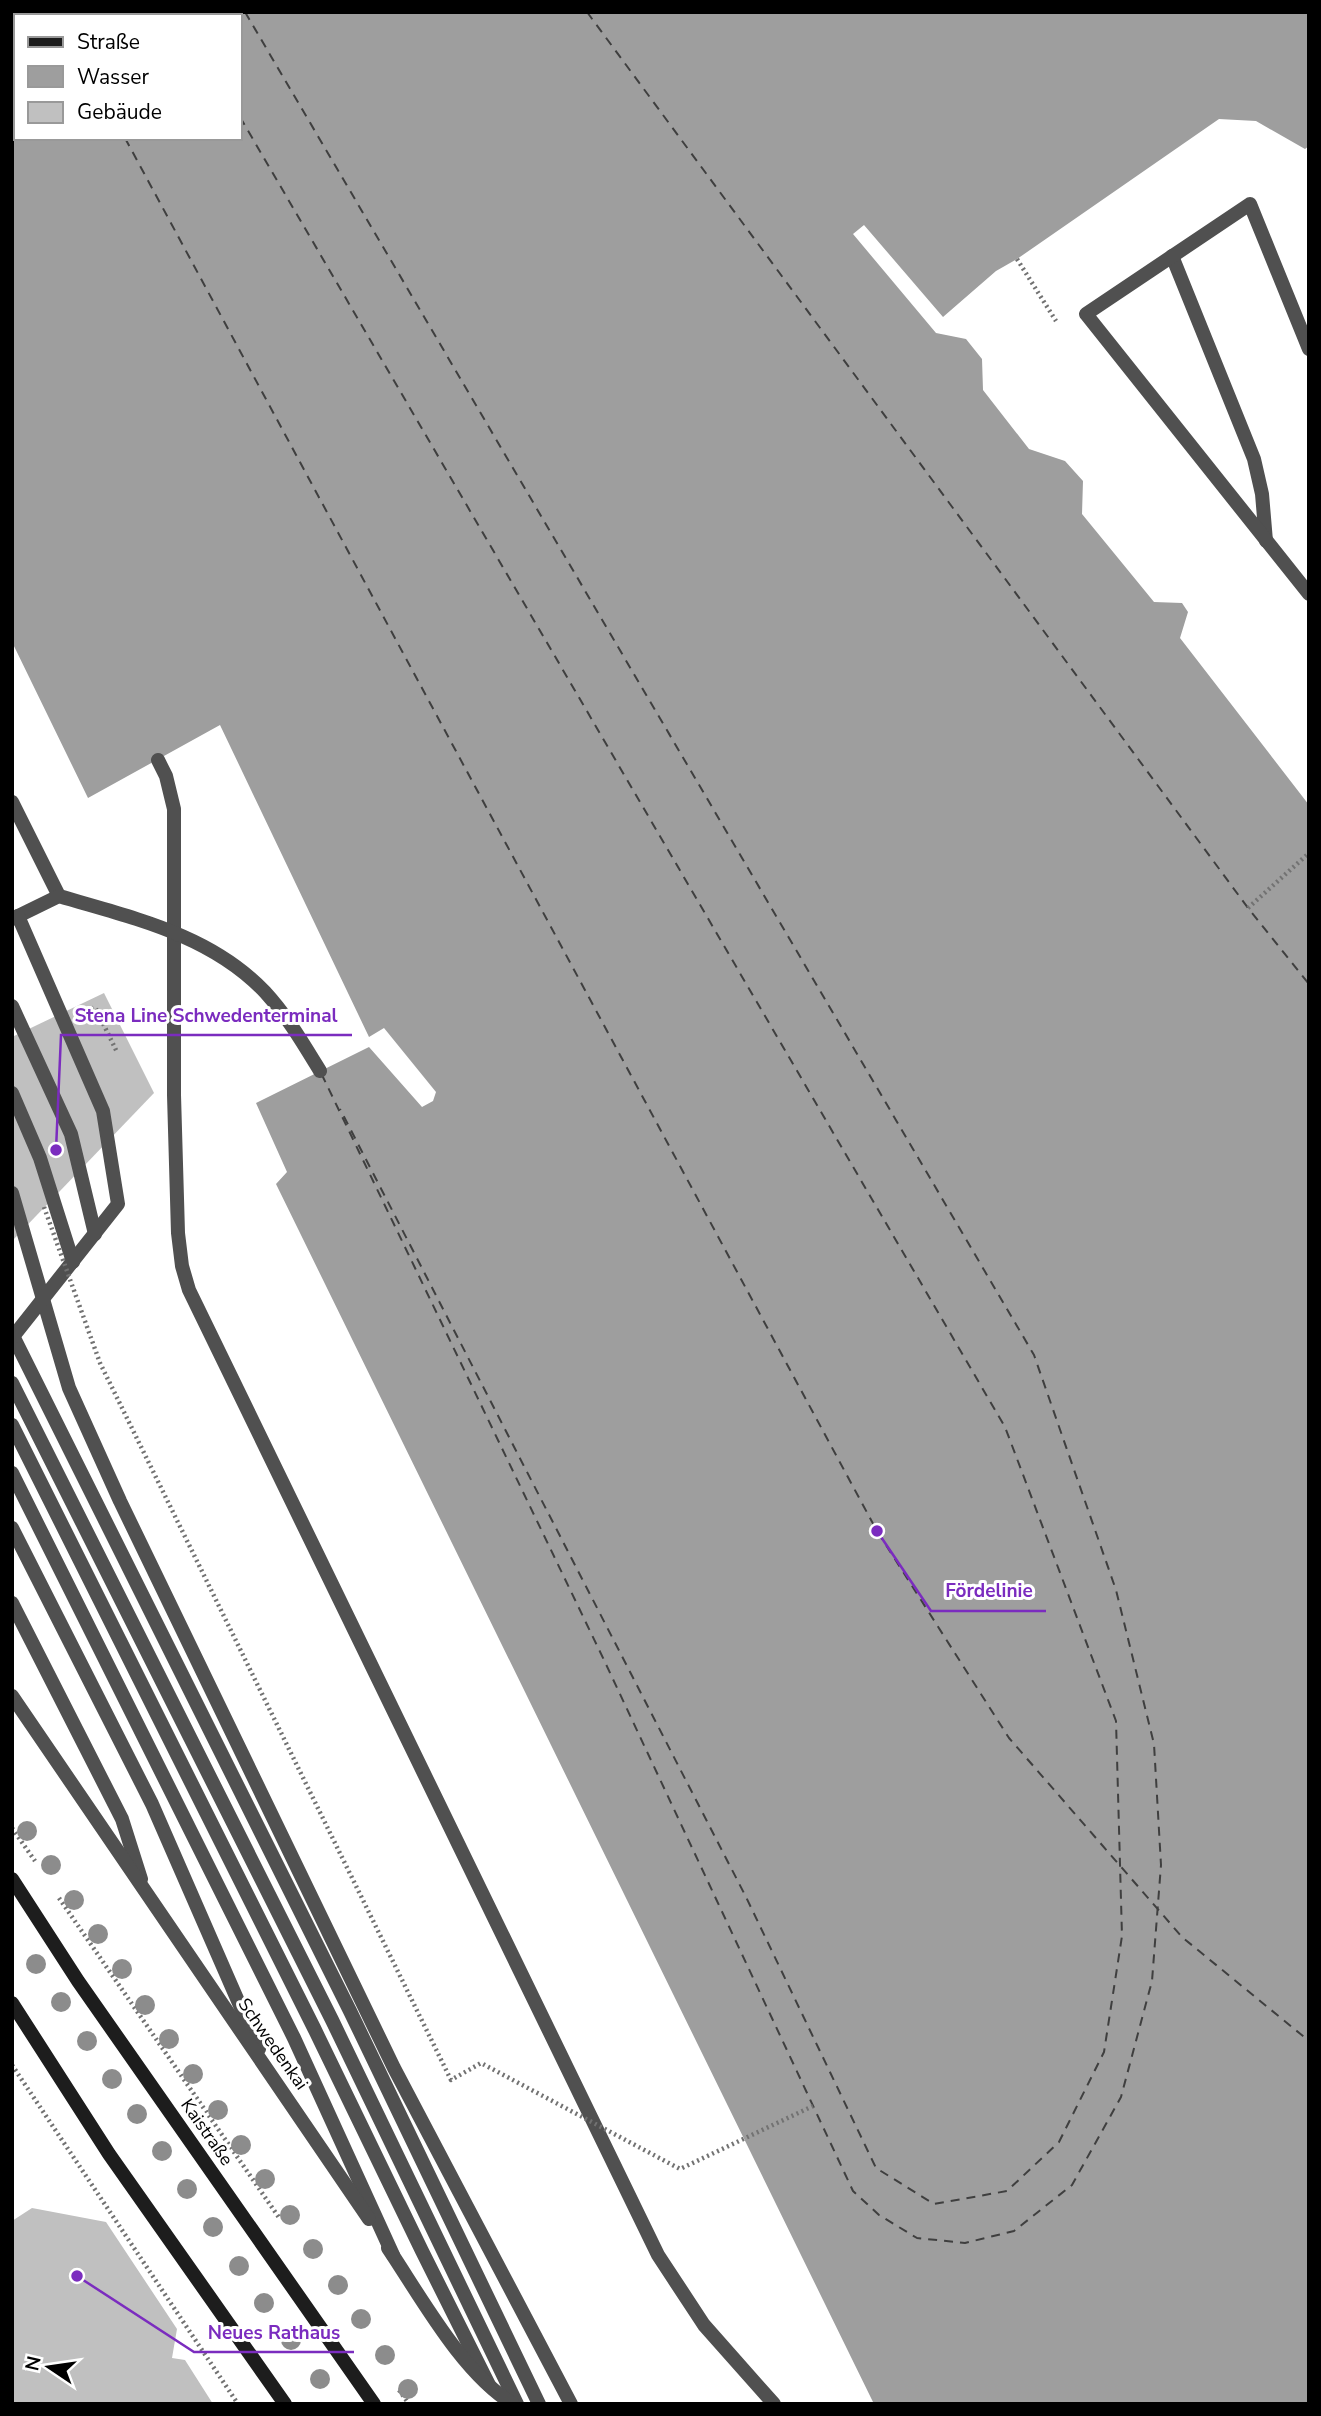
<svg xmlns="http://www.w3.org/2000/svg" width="1321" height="2416" viewBox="0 0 1321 2416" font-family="'Nunito Sans',sans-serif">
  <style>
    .water { fill: #9e9e9e; fill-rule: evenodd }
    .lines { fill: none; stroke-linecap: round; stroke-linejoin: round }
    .ferry { stroke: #3f3f3f; stroke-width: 2; stroke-dasharray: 9 7; stroke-linecap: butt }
    .building { fill: #c0c0c0 }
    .path { stroke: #727272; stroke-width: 4.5; stroke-dasharray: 2 3.5; stroke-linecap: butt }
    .service { stroke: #505050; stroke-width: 14 }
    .secondary { stroke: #1d1d1d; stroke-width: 14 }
    .path-bridge { stroke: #727272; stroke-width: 4.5; stroke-dasharray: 2 3.5; stroke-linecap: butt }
    .tree { fill: #8c8c8c }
    .labels { text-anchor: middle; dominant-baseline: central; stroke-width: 6; stroke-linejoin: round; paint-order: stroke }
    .street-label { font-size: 18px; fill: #000; stroke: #fff }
    .leader { fill: none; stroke: #7b2cbf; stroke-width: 2.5 }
    .callout-dot { fill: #7b2cbf; stroke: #fff; stroke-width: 2.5 }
    .callout-label { font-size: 19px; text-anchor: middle; font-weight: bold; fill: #7b2cbf; stroke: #fff; stroke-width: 6; stroke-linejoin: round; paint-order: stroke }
  </style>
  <rect width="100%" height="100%" fill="#fff"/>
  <!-- water -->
  <path class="water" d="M12 12H1309V146L1305 149 1256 121 1219 119 1017 259 996 271 943 317 864 225 853 234 936 333 966 339 982 359 983 390 1029 449 1065 461 1083 481 1082 514 1154 602 1182 603 1188 612 1180 638 1309 805V2404H874L276 1184 287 1172 256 1103 369 1047 422 1107 433 1101 436 1092 384 1028 369 1037 220 725 88 798 12 642ZM16 16H240V138H16Z"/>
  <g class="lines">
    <!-- ferry -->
    <g class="ferry">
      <polyline points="57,12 59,16"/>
      <polyline points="179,12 181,16"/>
      <polyline points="245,12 1034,1355 1116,1590 1154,1744 1161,1865 1152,1981 1121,2097 1072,2185 1014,2231 965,2243 917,2238 879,2215 853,2191 604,1660 322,1075"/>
      <polyline points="587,12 1248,908 1309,984"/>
      <polyline points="240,117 1005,1427 1116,1721 1122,1936 1104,2052 1059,2142 1007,2191 934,2204 876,2168 746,1897 340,1109"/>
      <polyline points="125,138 877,1531 1009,1738 1182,1937 1309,2041"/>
    </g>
  </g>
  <!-- building -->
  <g class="building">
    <polygon points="104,993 154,1093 12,1241 12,1037"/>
    <polygon points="32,2208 106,2222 177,2329 172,2358 185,2360 213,2404 12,2404 12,2221"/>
  </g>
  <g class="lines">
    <!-- path -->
    <g class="path">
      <polyline points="1017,259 1056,321"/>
      <polyline points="1248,908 1309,853"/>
      <polyline points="87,1011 95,1007 117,1052"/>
      <polyline points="12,1828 35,1861"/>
      <polyline points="59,1898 280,2219"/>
      <polyline points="12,2065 238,2404"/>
      <polyline points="399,2390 409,2404"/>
    </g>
    <!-- service -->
    <g class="service">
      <polyline points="1172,256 1254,459 1262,494 1266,541"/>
      <polyline points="1309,349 1250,204 1086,314 1309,594"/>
      <polyline points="158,760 166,776 174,809 174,1095 178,1233 182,1266 189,1290 658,2255 704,2325 774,2404"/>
      <polyline points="12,802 59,896"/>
      <path d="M12 919 59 896C132 918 210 934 265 992 287 1016 303 1043 320 1071"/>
      <polyline points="12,1006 71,1134 95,1234"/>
      <polyline points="12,1093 40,1158 73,1262"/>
      <polyline points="12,1193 69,1388 120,1501 394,2068 571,2404"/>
      <polyline points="13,1336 350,2011 539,2404"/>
      <polyline points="12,1338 118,1204 103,1111 18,916"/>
      <polyline points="12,1383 332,2020 517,2404"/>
      <polyline points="12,1425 314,2028 422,2251 489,2385"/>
      <polyline points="12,1473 294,2038 393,2255"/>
      <polyline points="12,1528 152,1804 259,2049"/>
      <polyline points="12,1603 122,1819 141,1879"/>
      <polyline points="12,1696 369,2219"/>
      <path d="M388 2248C421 2297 462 2373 513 2404"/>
    </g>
    <!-- secondary -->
    <g class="secondary">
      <polyline points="12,1879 78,1981 374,2404"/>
      <polyline points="12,2003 109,2154 285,2404"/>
    </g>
    <!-- path-bridge -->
    <polyline class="path-bridge" points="44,1207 100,1363 451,2080 481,2063 680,2169 813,2106"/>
  </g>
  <!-- trees -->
  <g class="tree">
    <circle cx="27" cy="1831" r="10"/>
    <circle cx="51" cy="1865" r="10"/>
    <circle cx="74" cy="1900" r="10"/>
    <circle cx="98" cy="1934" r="10"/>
    <circle cx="36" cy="1964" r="10"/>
    <circle cx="122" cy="1969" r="10"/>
    <circle cx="61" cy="2002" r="10"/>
    <circle cx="145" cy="2005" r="10"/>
    <circle cx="169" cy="2039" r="10"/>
    <circle cx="87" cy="2041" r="10"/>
    <circle cx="193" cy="2074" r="10"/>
    <circle cx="112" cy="2079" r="10"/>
    <circle cx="218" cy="2110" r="10"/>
    <circle cx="137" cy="2114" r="10"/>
    <circle cx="241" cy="2145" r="10"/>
    <circle cx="162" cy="2151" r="10"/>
    <circle cx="265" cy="2179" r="10"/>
    <circle cx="187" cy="2189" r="10"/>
    <circle cx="290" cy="2215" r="10"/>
    <circle cx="213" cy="2227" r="10"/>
    <circle cx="313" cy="2249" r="10"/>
    <circle cx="239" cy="2266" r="10"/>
    <circle cx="338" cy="2285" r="10"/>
    <circle cx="264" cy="2303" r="10"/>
    <circle cx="361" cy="2319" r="10"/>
    <circle cx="291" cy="2340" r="10"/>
    <circle cx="385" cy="2355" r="10"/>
    <circle cx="320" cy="2379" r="10"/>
    <circle cx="408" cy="2389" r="10"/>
  </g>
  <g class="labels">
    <!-- street labels -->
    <g class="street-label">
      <text transform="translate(273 2044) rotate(55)">Schwedenkai</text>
      <text transform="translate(207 2132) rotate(55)">Kaistraße</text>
    </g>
  </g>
  <!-- callouts -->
  <path class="leader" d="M56 1150L61 1035H352M877 1531L931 1611H1046M77 2276L194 2352H354"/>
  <g class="callout-dot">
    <circle cx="56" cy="1150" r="7"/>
    <circle cx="877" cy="1531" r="7"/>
    <circle cx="77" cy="2276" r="7"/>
  </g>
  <g class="callout-label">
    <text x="206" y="1022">Stena Line Schwedenterminal</text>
    <text x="989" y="1597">Fördelinie</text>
    <text x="274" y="2339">Neues Rathaus</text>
  </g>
  <!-- border -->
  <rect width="1321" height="2416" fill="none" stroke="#000000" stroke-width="28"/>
  <!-- legend -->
  <rect x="14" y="14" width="228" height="126" fill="#ffffff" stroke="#999999" stroke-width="2"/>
  <rect x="28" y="37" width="35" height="10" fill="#1d1d1d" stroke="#999999" stroke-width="2"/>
  <text x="77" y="49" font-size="21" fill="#000000">Straße</text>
  <rect x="28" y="66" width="35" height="21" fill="#9e9e9e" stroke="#999999" stroke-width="2"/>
  <text x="77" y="84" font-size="21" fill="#000000">Wasser</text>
  <rect x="28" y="102" width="35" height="21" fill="#c0c0c0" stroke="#999999" stroke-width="2"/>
  <text x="77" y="119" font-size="21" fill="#000000">Gebäude</text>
  <!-- north arrow -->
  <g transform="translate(49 2367) rotate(283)" stroke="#ffffff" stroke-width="5" paint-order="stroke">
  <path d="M0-5L12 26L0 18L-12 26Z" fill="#000000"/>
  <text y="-10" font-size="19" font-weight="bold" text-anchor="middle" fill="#000000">N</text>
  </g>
</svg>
